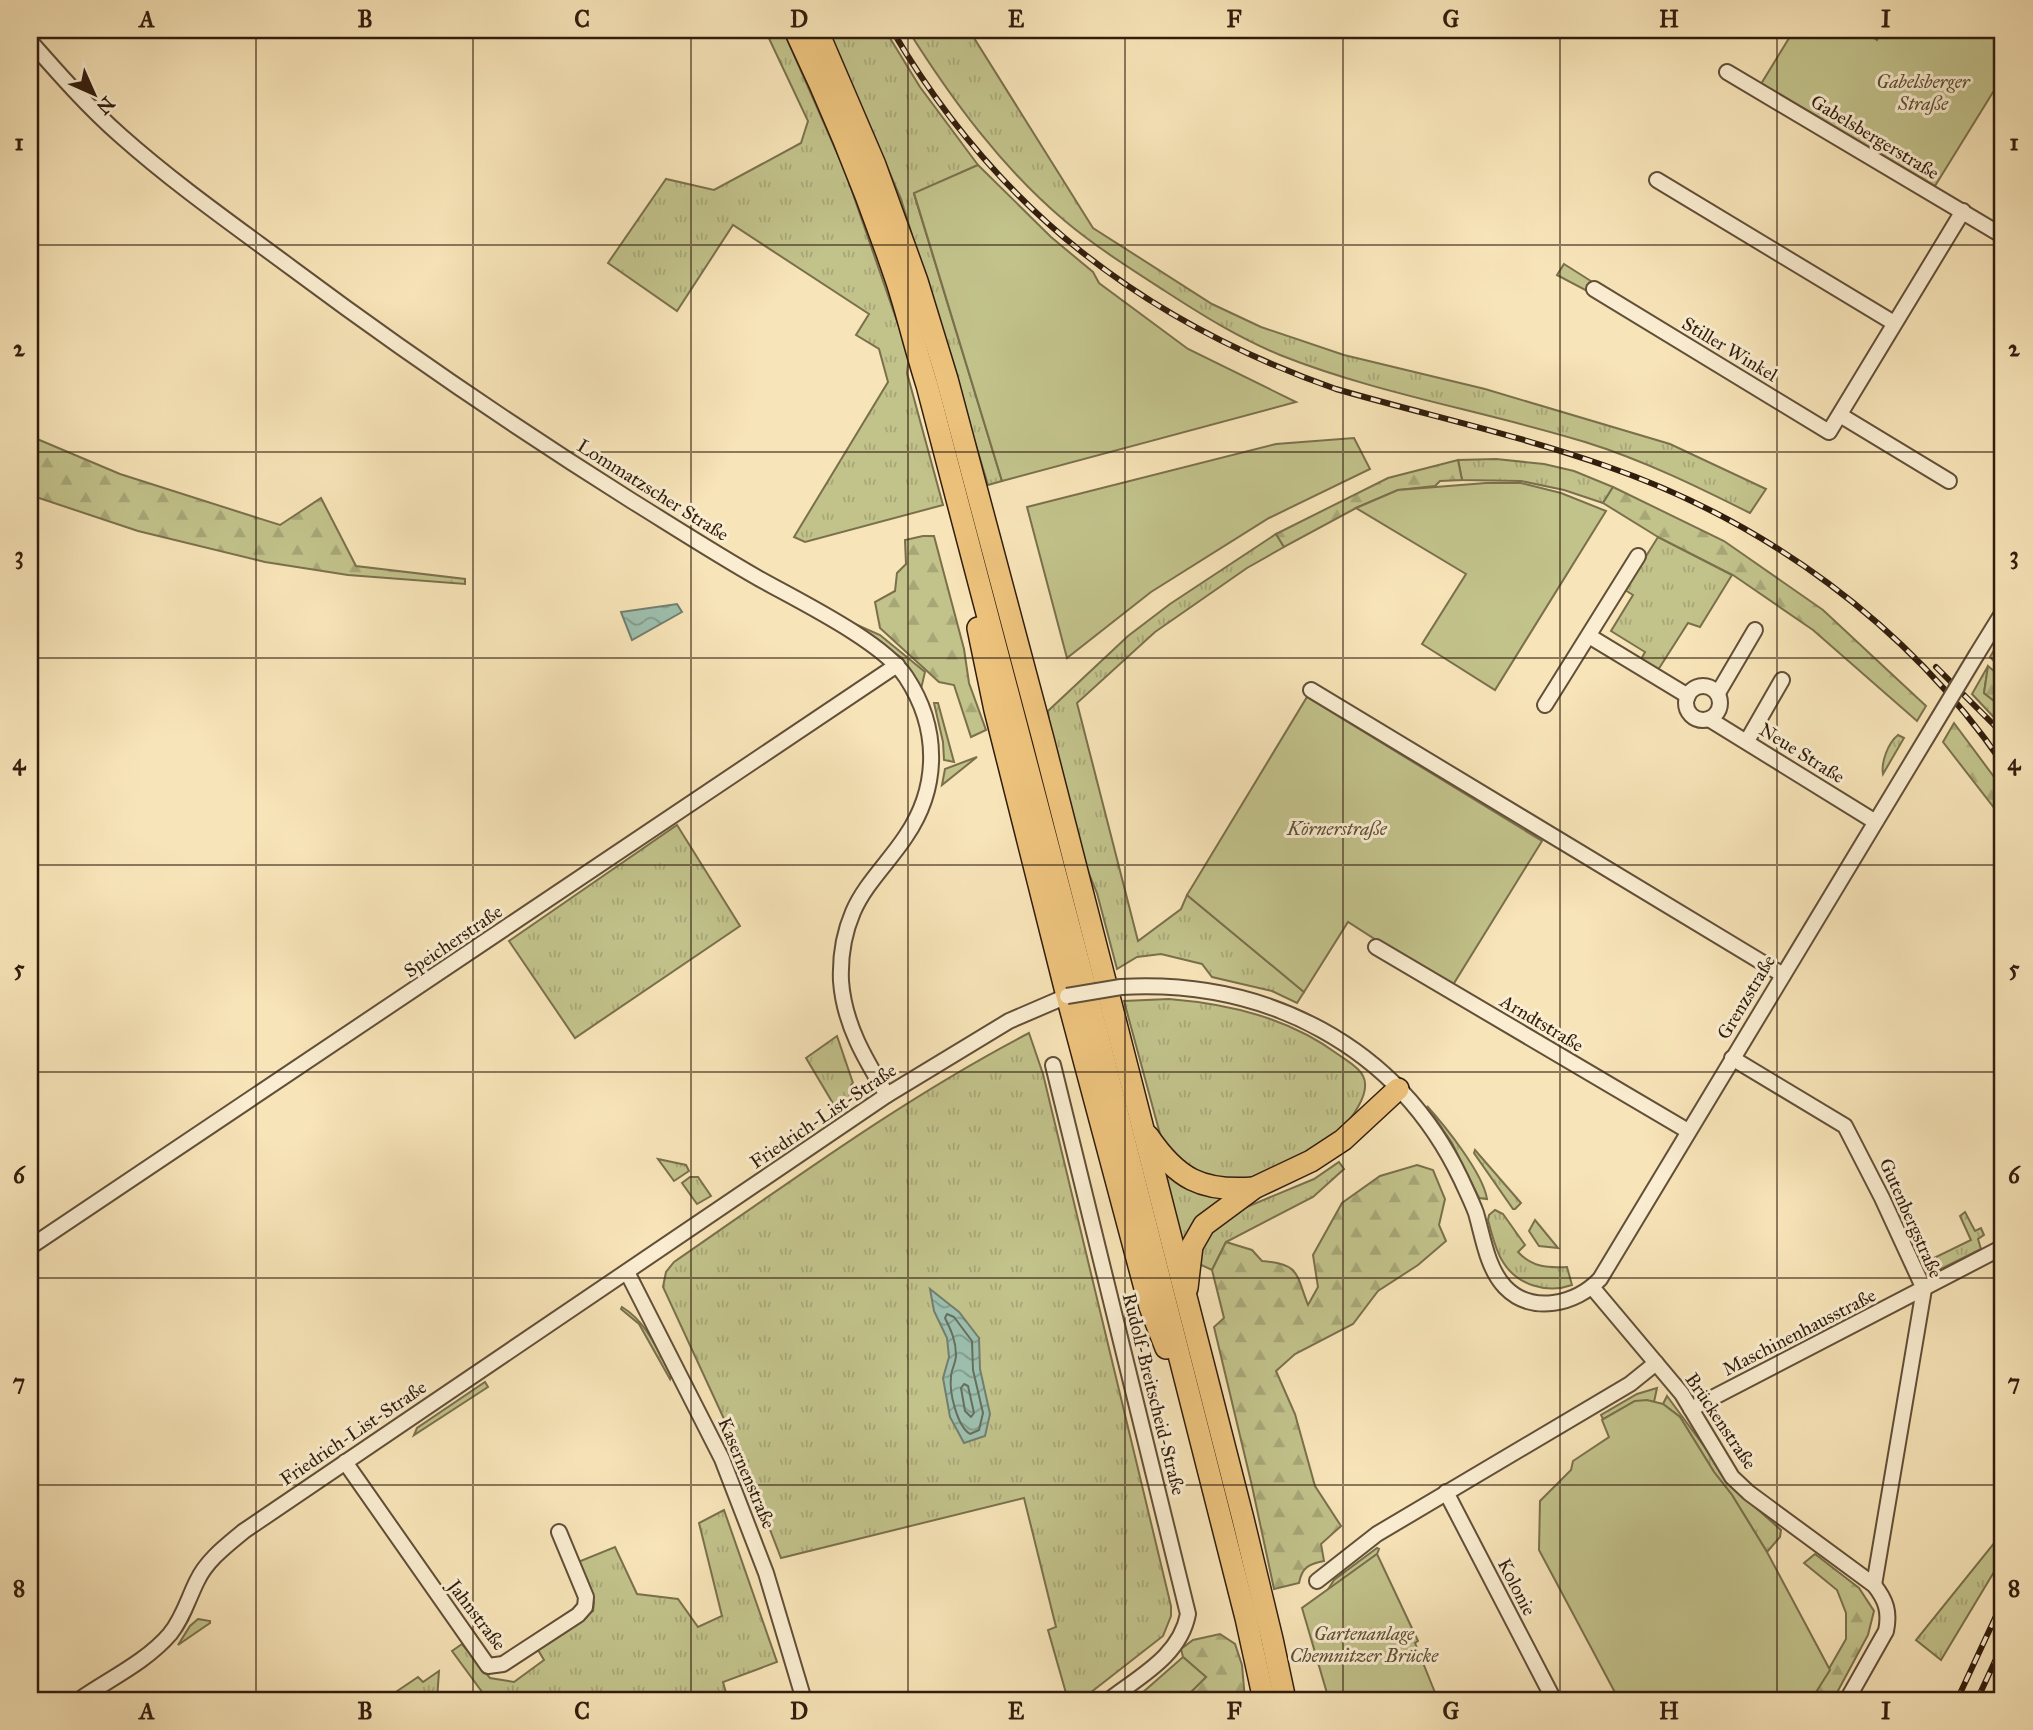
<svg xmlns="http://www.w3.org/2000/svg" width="2033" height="1730" viewBox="0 0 2033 1730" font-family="'IM FELL Great Primer',serif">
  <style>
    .grass { fill: url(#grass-tufts); stroke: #7a704c; stroke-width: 2 }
    .forest { fill: url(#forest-firs); stroke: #7a704c; stroke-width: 2 }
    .green { fill: #c2c28b; stroke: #7a704c; stroke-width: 2 }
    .water { fill: url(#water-waves); stroke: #727e6e; stroke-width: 2 }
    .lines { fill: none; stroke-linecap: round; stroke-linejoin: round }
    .shore { stroke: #676e5e; stroke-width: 2 }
    .minor-casing { stroke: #624f38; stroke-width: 18 }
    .highway-casing { stroke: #311d0d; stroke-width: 24 }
    .minor { stroke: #faedd1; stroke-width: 14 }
    .highway { stroke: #ecc27c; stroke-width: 21 }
    .rail-casing { stroke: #311d0d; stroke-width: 6 }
    .rail { stroke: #faedd1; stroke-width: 3.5; stroke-dasharray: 10; stroke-linecap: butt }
    .minor-bridge-casing { stroke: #624f38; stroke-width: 18; stroke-linecap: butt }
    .minor-bridge { stroke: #faedd1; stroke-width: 14 }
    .grid { fill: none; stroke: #311d0d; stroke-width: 2; stroke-opacity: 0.55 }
    .labels { text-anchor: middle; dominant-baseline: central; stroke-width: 6; stroke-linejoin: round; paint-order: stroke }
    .park-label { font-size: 19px; font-style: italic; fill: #5c4f33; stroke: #faedd1 }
    .street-label { font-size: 19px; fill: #311d0d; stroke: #faedd1 }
    .neatline { fill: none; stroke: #311d0d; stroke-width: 2.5 }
    .grid-label { font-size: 23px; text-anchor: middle; font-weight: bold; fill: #311d0d }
  </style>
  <defs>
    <pattern id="grass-tufts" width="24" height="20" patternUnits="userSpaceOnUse" patternTransform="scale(1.75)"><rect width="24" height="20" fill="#c2c28b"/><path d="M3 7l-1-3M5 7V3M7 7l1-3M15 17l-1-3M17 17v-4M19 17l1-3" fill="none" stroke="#a7a677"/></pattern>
    <pattern id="forest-firs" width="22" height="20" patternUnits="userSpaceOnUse" patternTransform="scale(1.75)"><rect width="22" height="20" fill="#c2c28b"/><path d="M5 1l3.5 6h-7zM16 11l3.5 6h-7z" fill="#a7a677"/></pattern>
    <pattern id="water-waves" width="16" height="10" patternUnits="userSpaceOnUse" patternTransform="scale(1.75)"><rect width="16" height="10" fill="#9dbfae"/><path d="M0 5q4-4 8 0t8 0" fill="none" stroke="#819b8c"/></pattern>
  </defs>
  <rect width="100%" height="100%" fill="#f7e4b8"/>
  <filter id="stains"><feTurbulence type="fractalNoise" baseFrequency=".00286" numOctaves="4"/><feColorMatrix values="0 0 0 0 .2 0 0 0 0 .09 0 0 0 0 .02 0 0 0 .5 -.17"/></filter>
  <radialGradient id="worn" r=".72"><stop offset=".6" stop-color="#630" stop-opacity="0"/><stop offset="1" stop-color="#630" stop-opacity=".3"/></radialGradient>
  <!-- grass -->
  <g class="grass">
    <polygon points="765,30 783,30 845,171 909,356 907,373 943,505 805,542 794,537 888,382 879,349 856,335 869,314 733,225 677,311 608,263 666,179 714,190 801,143 808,121"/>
    <polygon points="828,30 885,30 920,87 978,165 914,194 1002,481 988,485 901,199"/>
    <path d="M908 30H969L1093 228 1212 304 1261 327 1344 355 1485 389 1670 444 1766 489 1750 513C1696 486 1643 460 1585 442 1484 411 1378 394 1280 355 1239 338 1202 315 1165 291 1131 269 1096 247 1065 221 1002 168 952 100 908 30Z"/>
    <polygon points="1564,264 1594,283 1589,292 1557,275"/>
    <polygon points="1496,459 1544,464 1574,471 1613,487 1603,503 1564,490 1521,481 1462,480 1458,460"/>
    <polygon points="1276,534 1284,547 1247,568 1155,632 1077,703 1138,941 1181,909 1187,895 1304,992 1297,1003 1272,991 1212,977 1202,964 1161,954 1137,957 1117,969 1097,893 1084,862 1049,723 1048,711 1128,636 1170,604"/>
    <polygon points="1658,537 1732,575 1700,627 1688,623 1658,670 1640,661 1645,652 1611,631 1633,595 1625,590"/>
    <polygon points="846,620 880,635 925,672 921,689 902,658"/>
    <polygon points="2003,635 2003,670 1990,657"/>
    <polygon points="1988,666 1984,693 2003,708 2003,727 1972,694"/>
    <polygon points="934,703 938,703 954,762 944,760 943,742"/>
    <path d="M1898 735 1904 738 1883 774C1881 762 1888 743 1898 735Z"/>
    <polygon points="977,757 942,785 945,769"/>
    <polygon points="677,825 740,926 575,1038 509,941"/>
    <path d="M1169 999C1230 1004 1289 1018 1339 1055 1347 1061 1359 1067 1363 1076 1372 1093 1350 1121 1338 1132 1328 1142 1268 1174 1254 1178 1239 1182 1221 1180 1206 1181L1163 1145 1124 1001Z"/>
    <path d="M1029 1033 1043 1074 1171 1606V1616L1163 1636 1081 1700H1068L1048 1630 1056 1627 1024 1498 781 1558 743 1460 663 1287 666 1272 674 1262C790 1182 904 1098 1029 1033Z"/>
    <path d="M837 1036 853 1083 851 1085C853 1099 848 1102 837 1110L806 1058Z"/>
    <path d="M1427 1106C1445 1126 1483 1173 1487 1199L1479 1198 1452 1143Z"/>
    <polygon points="1475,1150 1521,1203 1515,1209 1513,1209 1474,1153"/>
    <polygon points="658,1159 686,1165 689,1171 674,1181"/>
    <polygon points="1339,1162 1344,1169 1313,1197 1226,1242 1212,1270 1199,1264 1206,1235 1237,1211 1314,1179"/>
    <polygon points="1162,1164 1231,1195 1184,1262"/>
    <polygon points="690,1177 698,1177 711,1196 697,1204 682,1183"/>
    <path d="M1495 1210 1503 1214 1525 1245 1518 1252C1532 1267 1547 1268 1567 1267L1572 1285C1547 1294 1517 1285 1503 1262 1495 1250 1492 1234 1488 1220L1489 1215Z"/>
    <path d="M1965 1212 1975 1231 1981 1228 1984 1235 1978 1239 1981 1249 1935 1272C1923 1269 1920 1255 1914 1244L1919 1243 1928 1261 1971 1240 1960 1216Z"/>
    <polygon points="1535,1220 1558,1248 1539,1246 1529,1231"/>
    <path d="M622 1307C647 1322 658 1351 671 1375L670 1379 639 1324 621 1309Z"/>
    <polygon points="485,1382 488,1387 414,1435 417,1428"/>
    <polygon points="1657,1388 1654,1402 1635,1401 1603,1419 1601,1415 1637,1394"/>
    <polygon points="1667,1396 1738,1492 1781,1530 1780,1537 1767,1552 1732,1495 1714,1472 1680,1417 1663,1404"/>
    <polygon points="724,1510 777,1662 723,1682 728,1700 488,1700 452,1651 462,1644 490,1678 514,1682 544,1660 538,1650 593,1611 594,1602 578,1562 615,1547 637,1594 678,1599 698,1627 722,1616 699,1523"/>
    <polygon points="2003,1532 2003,1557 1941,1660 1916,1640"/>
    <polygon points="1377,1548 1379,1549 1377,1554 1327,1591 1334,1580"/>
    <polygon points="198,1619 210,1621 210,1623 178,1645 190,1626"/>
    <polygon points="439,1671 437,1700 384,1700 418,1677 423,1682"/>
  </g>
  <!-- forest -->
  <g class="forest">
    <polygon points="30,436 120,474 280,525 321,498 356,566 465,579 465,584 348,575 265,562 138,531 30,495"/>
    <polygon points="1458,460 1462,480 1440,481 1435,486 1398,490 1356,508 1284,547 1276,534 1388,478"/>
    <polygon points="1613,487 1724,541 1823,610 1926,706 1917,721 1813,630 1733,575 1658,537 1603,503"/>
    <polygon points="923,536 934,536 964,649 969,683 986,730 971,737 954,685 939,682 880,628 875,602 895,591 897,573 906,564 905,540"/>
    <polygon points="1988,666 2003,679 2003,708 1984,693"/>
    <polygon points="1954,723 2003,789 2003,827 1998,813 1943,742"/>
    <path d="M1417 1165 1433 1170 1445 1199 1439 1225 1446 1241 1418 1265 1378 1291 1353 1324 1295 1354 1276 1371 1295 1414 1315 1486 1341 1526 1321 1544 1324 1561C1309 1564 1302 1567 1299 1583L1274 1589 1252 1486 1214 1327 1224 1318 1212 1270 1226 1242 1252 1250 1262 1261C1301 1264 1296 1275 1308 1305L1318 1287 1313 1255 1342 1203 1380 1176Z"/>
    <polygon points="1815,1554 1859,1588 1874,1611 1868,1635 1833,1700 1811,1700 1846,1639 1846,1613 1837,1590 1804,1563"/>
    <polygon points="1220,1634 1235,1644 1242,1665 1245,1700 1186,1700 1185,1698 1206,1677 1183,1657 1181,1649 1193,1640"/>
  </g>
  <!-- green -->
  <g class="green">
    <polygon points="1794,30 1862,30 1877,40 1883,30 2003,30 2003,76 1935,186 1761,84"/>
    <polygon points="978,165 1051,237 1093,272 1099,283 1188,349 1296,402 1002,481 914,193"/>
    <polygon points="1354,438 1370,469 1269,518 1151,592 1067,658 1027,507 1276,444"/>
    <polygon points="1486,483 1521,483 1561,493 1606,511 1495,690 1422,644 1466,574 1356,508 1398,490"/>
    <polygon points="1307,697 1542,841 1451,988 1348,922 1304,992 1187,895"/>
    <polygon points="1647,1400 1663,1404 1680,1417 1714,1472 1732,1495 1767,1552 1830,1670 1811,1700 1619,1700 1539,1550 1540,1501 1571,1470 1573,1461 1609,1437 1602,1420 1635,1401"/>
    <polygon points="1377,1554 1418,1641 1415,1643 1438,1700 1329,1700 1302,1608"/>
    <polygon points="1183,1657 1206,1677 1185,1698 1186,1700 1134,1700"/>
  </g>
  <!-- water -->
  <g class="water">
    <polygon points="677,604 682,612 632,640 621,612"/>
    <polygon points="930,1289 959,1312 979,1338 980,1369 990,1414 985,1436 964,1443 950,1417 943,1378 949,1357 947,1338 934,1311"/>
  </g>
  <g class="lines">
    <!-- shore -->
    <g class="shore">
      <path d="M947 1314 954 1317 972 1341 973 1370 983 1413 979 1430 970 1434C957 1426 949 1392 951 1377 951 1370 956 1363 956 1355 956 1341 951 1330 945 1318Z"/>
      <polygon points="964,1384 968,1386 974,1413 971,1417 965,1411 961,1388"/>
    </g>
    <defs>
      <g id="minor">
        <path d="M30 41C59 74 88 107 121 136 175 184 235 226 293 269 403 351 516 428 632 501 674 527 716 554 758 578 797 600 882 641 906 677 939 727 940 786 906 836 889 862 865 884 853 912 844 933 840 958 841 981 844 1024 865 1059 887 1095"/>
        <polyline points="1727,72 2003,236"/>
        <polyline points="1657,180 1894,323"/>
        <polyline points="1594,289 1829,432 1963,211"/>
        <polyline points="1840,415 1949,481"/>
        <polyline points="1589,636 1688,696"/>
        <polyline points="1977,654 2003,612"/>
        <circle cx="1703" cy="703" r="17"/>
        <polyline points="1311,690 1783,975"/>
        <polyline points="1718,693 1755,630"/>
        <polyline points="1545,705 1638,556"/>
        <polyline points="1709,719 1874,821"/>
        <polyline points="1747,741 1782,680"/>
        <polyline points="1376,947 1688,1131"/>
        <path d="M1121 987C1266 979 1397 1045 1461 1179 1466 1190 1472 1202 1476 1213 1483 1237 1487 1268 1505 1287 1532 1315 1576 1304 1600 1279L1933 727"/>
        <polyline points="1732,1058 1845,1126 1882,1198 1924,1289 1874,1585"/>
        <path d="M1053 1065 1188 1614C1180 1656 1140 1676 1109 1700"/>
        <polyline points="30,1247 897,665"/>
        <polyline points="627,1272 722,1459 766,1573 804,1700"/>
        <path d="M1592 1287 1682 1394 1732 1477 1749 1493 1874 1585C1886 1600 1890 1612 1886 1631L1847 1700"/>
        <polyline points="1691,1409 2003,1247"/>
        <polyline points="345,1462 488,1666 503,1664 578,1615 585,1607 586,1597 559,1532"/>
        <polyline points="1446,1492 1554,1700"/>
        <polyline points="1317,1581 1377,1534 1630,1384 1656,1363"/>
        <path d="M79 1700C109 1679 146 1662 170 1634 183 1618 188 1599 197 1581 207 1560 226 1546 244 1531L887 1095 1009 1021 1067 996"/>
      </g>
      <g id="highway">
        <path d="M795 30C834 112 868 196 897 282 908 316 916 351 927 385L1091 1009 1246 1618 1264 1700"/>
        <polyline points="817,30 875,165 917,281 947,379 1043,739 1243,1519 1272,1639 1285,1700"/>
        <polyline points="978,628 995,710 1067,996 1150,1307 1166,1348"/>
        <path d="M1148 1136C1177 1179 1202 1192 1254 1188"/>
        <polyline points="1187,1288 1192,1246 1204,1225 1254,1188 1311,1161 1343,1140 1398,1089"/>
      </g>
    </defs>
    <!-- minor casing -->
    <use href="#minor" class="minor-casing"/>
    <!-- highway casing -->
    <use href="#highway" class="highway-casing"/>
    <!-- minor -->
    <use href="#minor" class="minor"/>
    <!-- highway -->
    <use href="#highway" class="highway"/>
    <defs>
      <g id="rail">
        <path d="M892 30C996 208 1142 321 1336 389 1426 415 1518 435 1606 466 1765 521 1908 625 2003 764"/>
        <polyline points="1936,667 2003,734"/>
        <polyline points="1957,1700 2003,1601"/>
        <polyline points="1977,1700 2003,1644"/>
        <polyline points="1992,1700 2003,1685"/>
      </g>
    </defs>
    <!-- rail casing -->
    <use href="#rail" class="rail-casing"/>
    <!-- rail -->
    <use href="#rail" class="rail"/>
    <defs>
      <g id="minor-bridge">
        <polyline points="1933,727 1977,654"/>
        <polyline points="1067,996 1121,987"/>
      </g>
    </defs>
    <!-- minor-bridge casing -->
    <use href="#minor-bridge" class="minor-bridge-casing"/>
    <!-- minor-bridge -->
    <use href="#minor-bridge" class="minor-bridge"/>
  </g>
  <!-- grid -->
  <path class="grid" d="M256 30V1700M473 30V1700M691 30V1700M908 30V1700M1125 30V1700M1343 30V1700M1560 30V1700M1777 30V1700M30 245H2003M30 452H2003M30 658H2003M30 865H2003M30 1072H2003M30 1278H2003M30 1485H2003"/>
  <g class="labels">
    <!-- park labels -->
    <g class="park-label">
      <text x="1923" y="81">Gabelsberger<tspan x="1923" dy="22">Straße</tspan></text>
      <text x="1337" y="828">Körnerstraße</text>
      <text x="1364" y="1633">Gartenanlage<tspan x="1364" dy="22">Chemnitzer Brücke</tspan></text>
    </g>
    <!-- street labels -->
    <g class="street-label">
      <text transform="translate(1875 137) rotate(31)">Gabelsbergerstraße</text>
      <text transform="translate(1730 349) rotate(31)">Stiller Winkel</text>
      <text transform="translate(653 490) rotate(32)">Lommatzscher Straße</text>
      <text transform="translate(1802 753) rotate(32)">Neue Straße</text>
      <text transform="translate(453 941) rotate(-34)">Speicherstraße</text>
      <text transform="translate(1746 997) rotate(-59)">Grenzstraße</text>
      <text transform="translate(1542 1023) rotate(31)">Arndtstraße</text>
      <text transform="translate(823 1116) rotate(-34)">Friedrich-List-Straße</text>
      <text transform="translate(1911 1218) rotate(66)">Gutenbergstraße</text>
      <text transform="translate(1799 1332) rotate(-27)">Maschinenhausstraße</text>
      <text transform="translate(1154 1394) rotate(76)">Rudolf-Breitscheid-Straße</text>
      <text transform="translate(1721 1421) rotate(56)">Brückenstraße</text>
      <text transform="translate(353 1433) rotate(-34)">Friedrich-List-Straße</text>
      <text transform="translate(747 1473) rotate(67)">Kasernenstraße</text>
      <text transform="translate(1517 1587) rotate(63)">Kolonie</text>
      <text transform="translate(477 1615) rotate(53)">Jahnstraße</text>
    </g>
  </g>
  <!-- margin -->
  <rect width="2033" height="1730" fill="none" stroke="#f7e4b8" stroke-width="77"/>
  <!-- north arrow -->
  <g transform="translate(94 94) rotate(135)" stroke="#faedd1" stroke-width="5" paint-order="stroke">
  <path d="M0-5L12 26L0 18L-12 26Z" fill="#311d0d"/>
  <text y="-10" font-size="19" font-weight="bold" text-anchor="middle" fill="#311d0d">N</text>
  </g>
  <rect x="38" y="38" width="1956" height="1654" class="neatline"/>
  <g class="grid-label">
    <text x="147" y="27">A</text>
    <text x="365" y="27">B</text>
    <text x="582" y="27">C</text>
    <text x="799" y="27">D</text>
    <text x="1016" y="27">E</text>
    <text x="1234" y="27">F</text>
    <text x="1451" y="27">G</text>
    <text x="1669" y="27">H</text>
    <text x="1886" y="27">I</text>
    <text x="19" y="150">1</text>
    <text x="2014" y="150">1</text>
    <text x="19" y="356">2</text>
    <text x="2014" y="356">2</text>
    <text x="19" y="563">3</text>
    <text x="2014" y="563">3</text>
    <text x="19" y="770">4</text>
    <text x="2014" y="770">4</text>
    <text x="19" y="976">5</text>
    <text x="2014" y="976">5</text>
    <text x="19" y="1183">6</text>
    <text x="2014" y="1183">6</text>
    <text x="19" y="1390">7</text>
    <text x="2014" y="1390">7</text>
    <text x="19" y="1596">8</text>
    <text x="2014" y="1596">8</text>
    <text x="147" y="1719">A</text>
    <text x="365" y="1719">B</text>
    <text x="582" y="1719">C</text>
    <text x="799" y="1719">D</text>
    <text x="1016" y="1719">E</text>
    <text x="1234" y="1719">F</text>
    <text x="1451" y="1719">G</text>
    <text x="1669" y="1719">H</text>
    <text x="1886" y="1719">I</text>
  </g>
  <rect width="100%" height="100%" filter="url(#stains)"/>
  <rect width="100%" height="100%" fill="url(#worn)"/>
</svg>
